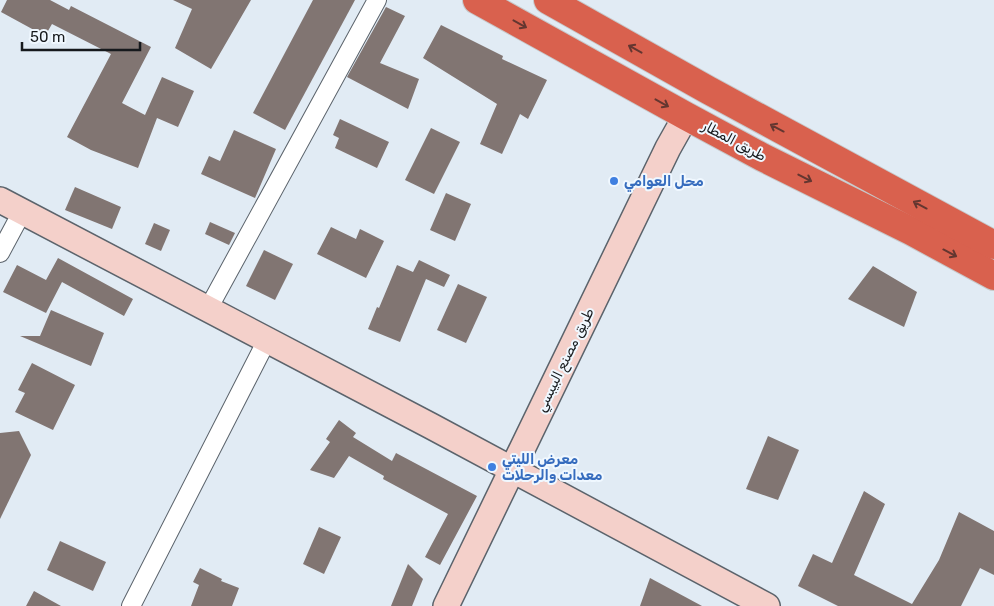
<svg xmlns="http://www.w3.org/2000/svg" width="994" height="606" viewBox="0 0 994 606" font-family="Rubik,Cairo,sans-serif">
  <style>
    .building { fill: #817572 }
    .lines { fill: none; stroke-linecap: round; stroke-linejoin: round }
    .street-casing { stroke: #5b636b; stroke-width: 20 }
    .secondary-casing { stroke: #5b636b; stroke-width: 28 }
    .highway-casing { stroke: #c7c8c9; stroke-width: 30 }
    .street { stroke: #fff; stroke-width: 18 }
    .secondary { stroke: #f4d0ca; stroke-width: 25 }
    .highway { stroke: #d9614e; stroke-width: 28 }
    .oneway { stroke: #643630 }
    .shop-dot { fill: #3f7fe0; stroke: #f0f8ff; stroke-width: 2 }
    .labels { text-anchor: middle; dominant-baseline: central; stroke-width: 4; stroke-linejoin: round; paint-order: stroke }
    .street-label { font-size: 14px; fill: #16191c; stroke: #f0f8ff }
    .shop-label { font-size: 14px; font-weight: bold; fill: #366cbe; stroke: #f0f8ff; text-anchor: start }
  </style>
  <rect width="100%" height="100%" fill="#e1ebf4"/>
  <!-- building -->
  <g class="building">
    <polygon points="7,0 50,0 69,10 71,6 151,47 122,103 145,115 162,77 194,91 178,127 157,118 138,168 91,150 67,137 111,54 52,24 45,36 1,12"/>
    <polygon points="173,0 251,0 211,69 175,48 192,9"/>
    <polygon points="313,0 355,0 285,130 253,113"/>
    <polygon points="386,7 405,16 380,63 419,79 408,109 347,77"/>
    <polygon points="441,25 503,56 502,59 547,80 528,119 520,114 502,154 480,144 497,104 423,58"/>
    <polygon points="340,119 389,142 377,168 335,148 339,138 333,135"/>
    <polygon points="431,128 460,142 434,194 405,180"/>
    <polygon points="234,130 276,149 255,198 201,174 209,156 220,161"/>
    <polygon points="75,187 121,207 112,229 65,210"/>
    <polygon points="446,193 471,204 455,241 430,230"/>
    <polygon points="210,222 235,233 229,245 205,234"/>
    <polygon points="154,223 170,230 161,251 145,244"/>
    <polygon points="331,227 356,239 360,229 384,241 366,278 317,254"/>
    <polygon points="264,250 293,264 275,300 246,286"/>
    <polygon points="58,258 133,299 124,316 62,282 46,313 3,292 17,265 46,280"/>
    <polygon points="419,260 450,275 444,287 426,279 400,342 368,329 377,307 379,308 397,265 413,272"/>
    <polygon points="873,266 917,292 904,327 848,299"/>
    <polygon points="458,284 487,297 466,343 437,330"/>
    <polygon points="51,310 104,333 91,366 20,336 40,336"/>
    <polygon points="32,363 75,385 53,430 15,412 25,393 18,390"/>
    <polygon points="339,420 356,433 353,437 392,461 396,453 477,496 440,565 425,557 448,514 383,479 384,476 349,456 334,478 310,470 330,442 326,439"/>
    <polygon points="19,431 31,455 0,519 0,433"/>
    <polygon points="768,436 799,450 778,500 746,489"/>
    <polygon points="864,491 885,504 854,575 912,604 939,560 959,512 994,531 994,575 980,568 961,606 838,606 798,586 813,554 832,563"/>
    <polygon points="319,527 341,537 324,574 303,564"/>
    <polygon points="60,541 106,562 93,591 47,570"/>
    <polygon points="408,564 423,579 412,606 391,606"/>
    <polygon points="200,568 222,579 221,581 239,588 232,606 191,606 199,585 193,582"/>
    <polygon points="650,578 702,606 640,606"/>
    <polygon points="34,591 61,606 26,606"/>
  </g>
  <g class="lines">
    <defs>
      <g id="street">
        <polyline points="0,253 22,212"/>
        <polyline points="208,309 377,0"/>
        <polyline points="131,606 267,340"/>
      </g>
      <g id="secondary">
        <polyline points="0,200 431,426 767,606"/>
        <polyline points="446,606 668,148 686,116"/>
      </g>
      <g id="highway">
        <polyline points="477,0 686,116 762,157 911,231 994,276"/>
        <polyline points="548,0 708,90 994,245"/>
      </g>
    </defs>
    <!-- street casing -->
    <use href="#street" class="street-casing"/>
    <!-- secondary casing -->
    <use href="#secondary" class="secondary-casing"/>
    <!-- highway casing -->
    <use href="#highway" class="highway-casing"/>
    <!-- street -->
    <use href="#street" class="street"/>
    <!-- secondary -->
    <use href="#secondary" class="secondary"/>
    <!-- highway -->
    <use href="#highway" class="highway"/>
  </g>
  <!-- one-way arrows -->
  <defs><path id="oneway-shaft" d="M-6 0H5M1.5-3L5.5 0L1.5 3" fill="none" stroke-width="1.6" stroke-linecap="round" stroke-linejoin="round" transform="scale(1.25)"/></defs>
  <g class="oneway">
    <use href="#oneway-shaft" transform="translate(520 24) rotate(29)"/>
    <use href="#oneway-shaft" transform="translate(635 49) rotate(-151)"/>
    <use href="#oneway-shaft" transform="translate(662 103) rotate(29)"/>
    <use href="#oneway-shaft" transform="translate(777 128) rotate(-152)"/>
    <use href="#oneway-shaft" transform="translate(805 178) rotate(27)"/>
    <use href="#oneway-shaft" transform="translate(920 205) rotate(-152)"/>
    <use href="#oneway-shaft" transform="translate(950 253) rotate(28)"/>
  </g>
  <!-- markers -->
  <g class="shop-dot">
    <circle cx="614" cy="181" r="5"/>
    <circle cx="492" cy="467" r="5"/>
  </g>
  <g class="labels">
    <!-- street labels -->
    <g class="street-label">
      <text transform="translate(734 141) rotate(28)">طريق المطار</text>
      <text transform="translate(565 360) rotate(-64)">طريق مصنع البيبسي</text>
    </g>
    <!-- shop labels -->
    <g class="shop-label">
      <text x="624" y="181">محل العوامي</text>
      <text x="502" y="459">معرض الليتي<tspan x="502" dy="16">معدات والرحلات</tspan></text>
    </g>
  </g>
  <!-- scale -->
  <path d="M22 42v8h118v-8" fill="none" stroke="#16191c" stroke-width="2.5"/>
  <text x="30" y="42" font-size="15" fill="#16191c" stroke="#f0f8ff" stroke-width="4" paint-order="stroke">50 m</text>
</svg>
